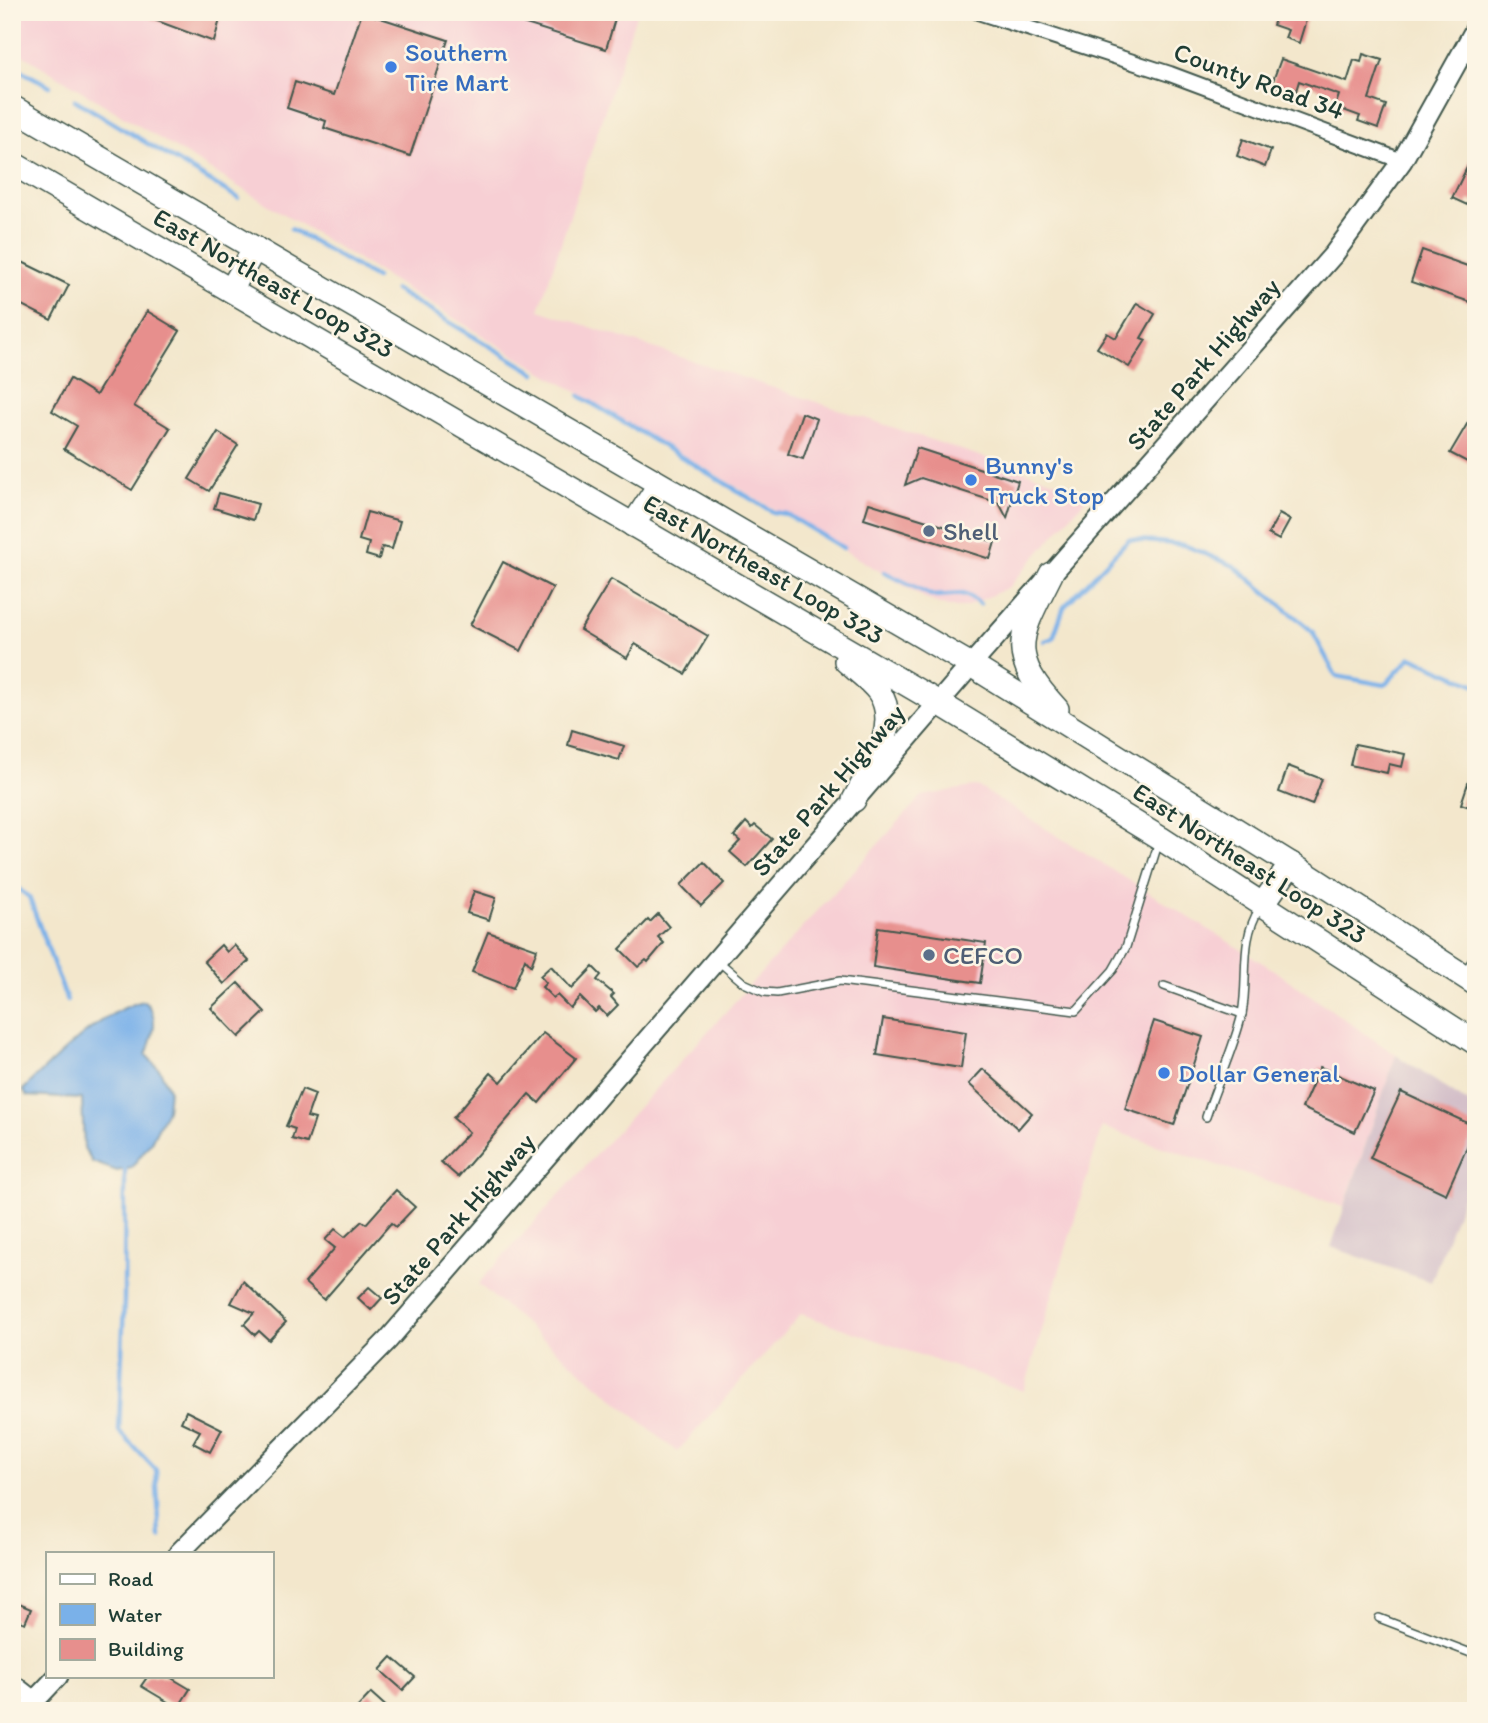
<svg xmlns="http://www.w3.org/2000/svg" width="1488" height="1723" viewBox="0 0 1488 1723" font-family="Itim,sans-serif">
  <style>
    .built { fill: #f7cfd4 }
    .industrial { fill: #d2bdc8 }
    .water { fill: #7ab1e9; stroke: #4c778e; stroke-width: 2 }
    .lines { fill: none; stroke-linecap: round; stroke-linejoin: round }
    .stream { stroke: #7ab1e9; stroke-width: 4.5 }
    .building { fill: #e78f8d }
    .service-casing { stroke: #3f564b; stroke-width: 10 }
    .minor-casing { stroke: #3f564b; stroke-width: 18 }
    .secondary-casing { stroke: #3f564b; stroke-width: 23 }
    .trunk-casing { stroke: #3f564b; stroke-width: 26 }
    .service { stroke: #fff; stroke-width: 7 }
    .minor { stroke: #fff; stroke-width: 14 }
    .secondary { stroke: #fff; stroke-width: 19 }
    .trunk { stroke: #fff; stroke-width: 23 }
    .shop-dot { fill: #3f7fe0; stroke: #fcf5e5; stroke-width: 2.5 }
    .service-dot { fill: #5c6f8a; stroke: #fcf5e5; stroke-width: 2.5 }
    .labels { text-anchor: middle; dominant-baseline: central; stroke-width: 5; stroke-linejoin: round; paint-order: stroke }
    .shop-label { font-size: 26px; fill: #366cbe; stroke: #fcf5e5; text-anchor: start }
    .street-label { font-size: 26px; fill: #1f3d34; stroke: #fcf5e5 }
    .service-label { font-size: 26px; fill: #4e5e75; stroke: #fcf5e5; text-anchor: start }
  </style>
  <rect width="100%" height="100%" fill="#fcf5e5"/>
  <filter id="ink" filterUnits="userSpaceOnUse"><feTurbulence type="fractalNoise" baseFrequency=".0143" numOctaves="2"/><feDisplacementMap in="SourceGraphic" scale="14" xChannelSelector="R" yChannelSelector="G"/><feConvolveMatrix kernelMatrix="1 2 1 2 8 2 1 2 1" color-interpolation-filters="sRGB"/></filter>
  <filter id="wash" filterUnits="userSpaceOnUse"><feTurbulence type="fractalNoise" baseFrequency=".00686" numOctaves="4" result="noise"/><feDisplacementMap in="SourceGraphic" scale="28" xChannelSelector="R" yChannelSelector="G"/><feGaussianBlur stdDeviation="1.57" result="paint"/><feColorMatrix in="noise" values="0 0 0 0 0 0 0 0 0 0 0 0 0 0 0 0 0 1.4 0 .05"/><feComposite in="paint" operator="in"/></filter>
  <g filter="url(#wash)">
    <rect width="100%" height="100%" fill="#f3e7cc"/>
    <!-- built -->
    <g class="built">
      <polygon points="25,12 637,12 539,310 1091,493 1009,587 966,607 948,607 928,600 521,359 13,49"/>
      <polygon points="977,786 1274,970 1396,1055 1344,1207 1102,1127 1024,1391 801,1314 677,1452 478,1284 922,796"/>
    </g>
    <!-- industrial -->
    <polygon class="industrial" points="1396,1055 1476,1108 1476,1161 1431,1282 1331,1247"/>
    <!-- water -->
    <path class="water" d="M144 1001C161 1016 153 1036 146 1055L160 1070 169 1089 167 1110 151 1142 131 1168 117 1171 92 1162 84 1148 82 1099 27 1096 23 1090C54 1060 101 1011 144 1001Z"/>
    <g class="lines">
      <!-- stream -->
      <g class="stream">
        <polyline points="12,66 50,86"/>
        <polyline points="75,100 238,198"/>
        <polyline points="291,229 376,278"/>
        <polyline points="395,290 535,373"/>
        <polyline points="580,396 773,512 786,514 843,548"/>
        <polyline points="884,572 933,596 966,594 980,604"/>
        <polyline points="1045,641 1053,638 1064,607 1129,539 1184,545 1234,566 1312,631 1336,676 1385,685 1411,657 1476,685"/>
        <polyline points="12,884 29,897 67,1001"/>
        <polyline points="125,1165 124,1300 119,1431 156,1470 160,1537"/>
      </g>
    </g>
    <g id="blocks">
      <!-- building -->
      <g class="building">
        <polygon points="133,12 209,12 208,16 220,19 214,42"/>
        <polygon points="362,12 448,40 410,156 324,128 326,121 287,108 295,82 334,95"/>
        <polygon points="498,12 617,12 606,49 497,15"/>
        <polygon points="1278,12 1292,12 1307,17 1299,43 1285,38 1288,30 1273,25"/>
        <polygon points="1363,54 1382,60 1369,99 1386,105 1378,128 1358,121 1360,116 1335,107 1339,95 1299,81 1295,94 1271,86 1281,59 1347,82 1354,60 1361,62"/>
        <polygon points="1243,139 1271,150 1265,167 1237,156"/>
        <polygon points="1476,149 1476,203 1469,200 1467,205 1452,198"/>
        <polygon points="1422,250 1476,269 1476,286 1470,302 1411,282"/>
        <polygon points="12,257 69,285 51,320 12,300"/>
        <polygon points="1137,303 1155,314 1141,338 1146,340 1129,367 1097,348 1107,333 1116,338"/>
        <polygon points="147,311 180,331 134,406 170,428 132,490 64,449 77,426 52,411 70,379 96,395"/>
        <polygon points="1476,409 1476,451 1469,463 1450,453"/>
        <polygon points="802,413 817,419 803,459 788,454"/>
        <polygon points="218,432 238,445 209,491 189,479"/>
        <polygon points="917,448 1018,481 1007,518 999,503 921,478 905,485"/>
        <polygon points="219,493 258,504 253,520 214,508"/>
        <polygon points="869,503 995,542 990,559 864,519"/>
        <polygon points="367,512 400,521 392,549 382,547 379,559 366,555 369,543 359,540"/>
        <polygon points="1279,514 1290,520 1279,540 1268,534"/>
        <polygon points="503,562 553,588 521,651 470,625"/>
        <polygon points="611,579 708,636 685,674 635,644 627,658 580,630"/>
        <polygon points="572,730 624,746 619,760 568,745"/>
        <polygon points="1355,744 1405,754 1402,767 1389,764 1387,773 1350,765"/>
        <polygon points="1288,766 1322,779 1312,805 1279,792"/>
        <polygon points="1473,768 1476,768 1476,809 1461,804"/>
        <polygon points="746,822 752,828 755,825 772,839 747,867 730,852 740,841 734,836"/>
        <polygon points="704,862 724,883 701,906 681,885"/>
        <polygon points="474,891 496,898 489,920 467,913"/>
        <polygon points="658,914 669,927 658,937 664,943 648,962 646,960 638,967 620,949 648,920 650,922"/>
        <polygon points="878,927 986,943 980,983 873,967"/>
        <polygon points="488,932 537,949 531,966 525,959 513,988 472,972"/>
        <polygon points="221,945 227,952 234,945 249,961 224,984 204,961"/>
        <polygon points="551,966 572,989 593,967 601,975 597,980 614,994 611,997 618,1005 607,1016 599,1008 595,1012 580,997 570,1008 557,995 553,998 542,987 546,983 540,976"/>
        <polygon points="238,983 265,1012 239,1037 211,1008"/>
        <polygon points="883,1019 966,1032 961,1068 877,1055"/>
        <polygon points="1154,1021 1203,1037 1174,1125 1125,1109"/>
        <polygon points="543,1033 576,1058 539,1103 529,1094 458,1177 441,1162 469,1132 453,1118 491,1073 501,1082"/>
        <polygon points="1320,1067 1374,1091 1355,1132 1302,1108"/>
        <polygon points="983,1069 1032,1113 1018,1129 969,1084"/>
        <polygon points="302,1089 315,1094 307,1117 315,1119 307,1143 292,1139 295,1129 286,1126"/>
        <polygon points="1401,1092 1476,1127 1446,1194 1370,1158"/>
        <polygon points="396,1190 415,1207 396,1227 391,1223 324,1300 305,1283 335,1248 325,1240 335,1229 345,1237 362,1221 366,1224"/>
        <polygon points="243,1281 286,1322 269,1340 259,1331 255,1335 244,1324 254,1313 231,1303"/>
        <polygon points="369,1287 382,1298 371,1310 358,1298"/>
        <polygon points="186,1411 222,1429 210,1452 193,1443 200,1431 181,1422"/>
        <polygon points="12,1601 31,1609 25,1623 12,1618"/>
        <polygon points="392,1657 415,1677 403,1690 380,1670"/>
        <polygon points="148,1676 168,1676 190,1689 178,1708 141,1686"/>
        <polygon points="371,1693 391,1711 354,1711"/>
      </g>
    </g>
  </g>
  <g filter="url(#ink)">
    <use href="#blocks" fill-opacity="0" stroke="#3f564b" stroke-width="2"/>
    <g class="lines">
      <defs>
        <g id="service">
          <polyline points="717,960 744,983 764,992 777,993 840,981 1076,1011 1113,970 1126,947 1159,841"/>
          <polyline points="1465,972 1476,955"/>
          <polyline points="1164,986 1242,1014"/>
          <path d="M1206 1117C1217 1083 1234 1048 1242 1014 1249 977 1239 940 1260 908"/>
          <polyline points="1379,1618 1476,1655"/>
        </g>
        <g id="minor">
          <polyline points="978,12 1170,74 1402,161"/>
          <polyline points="12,1681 35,1699"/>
        </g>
        <g id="secondary">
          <polyline points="179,1553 388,1340 971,665 1334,254 1402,161 1476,28"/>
          <polyline points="25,1711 58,1676"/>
        </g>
        <g id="trunk">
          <polyline points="12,107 971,665 1291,864 1476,984"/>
          <polyline points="12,163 939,703 1160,838 1476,1043"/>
          <polyline points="231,290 255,248"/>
          <polyline points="633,525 659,485"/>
          <path d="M1051 574C1020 636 1005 653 1057 709"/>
          <path d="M846 661C857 671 870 680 879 692 902 726 870 769 854 800"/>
          <polyline points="1263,904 1291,864"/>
        </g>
      </defs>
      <!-- service casing -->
      <use href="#service" class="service-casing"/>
      <!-- minor casing -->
      <use href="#minor" class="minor-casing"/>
      <!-- secondary casing -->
      <use href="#secondary" class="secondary-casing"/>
      <!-- trunk casing -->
      <use href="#trunk" class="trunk-casing"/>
      <!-- service -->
      <use href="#service" class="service"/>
      <!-- minor -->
      <use href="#minor" class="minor"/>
      <!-- secondary -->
      <use href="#secondary" class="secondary"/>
      <!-- trunk -->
      <use href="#trunk" class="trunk"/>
    </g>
  </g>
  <!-- markers -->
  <g class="shop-dot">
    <circle cx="391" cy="67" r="7"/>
    <circle cx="971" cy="480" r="7"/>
    <circle cx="1164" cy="1073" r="7"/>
  </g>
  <g class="service-dot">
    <circle cx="929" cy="531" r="7"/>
    <circle cx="929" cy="955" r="7"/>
  </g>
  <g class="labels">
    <!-- shop labels -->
    <g class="shop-label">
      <text x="405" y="52">Southern<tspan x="405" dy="30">Tire Mart</tspan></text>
      <text x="985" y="465">Bunny's<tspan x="985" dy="30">Truck Stop</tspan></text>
      <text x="1178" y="1073">Dollar General</text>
    </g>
    <!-- street labels -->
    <g class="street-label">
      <text transform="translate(1259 81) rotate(20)">County Road 34</text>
      <text transform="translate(274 283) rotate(30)">East Northeast Loop 323</text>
      <text transform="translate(1203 364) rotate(-49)">State Park Highway</text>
      <text transform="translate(764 569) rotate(30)">East Northeast Loop 323</text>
      <text transform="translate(828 790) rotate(-49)">State Park Highway</text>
      <text transform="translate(1250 863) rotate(33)">East Northeast Loop 323</text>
      <text transform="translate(458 1219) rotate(-49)">State Park Highway</text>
    </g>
    <!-- service labels -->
    <g class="service-label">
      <text x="943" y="531">Shell</text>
      <text x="943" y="955">CEFCO</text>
    </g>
  </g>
  <!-- margin -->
  <rect width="1488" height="1723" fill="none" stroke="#fcf5e5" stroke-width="42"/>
  <!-- legend -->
  <rect x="46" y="1552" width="228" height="126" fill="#fcf5e5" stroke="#a4ab9e" stroke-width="2"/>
  <rect x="60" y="1574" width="35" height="10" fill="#ffffff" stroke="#a4ab9e" stroke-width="2"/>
  <text x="108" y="1586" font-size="21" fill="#1f3d34">Road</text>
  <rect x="60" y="1604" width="35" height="21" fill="#7ab1e9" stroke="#a4ab9e" stroke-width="2"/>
  <text x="108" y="1622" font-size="21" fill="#1f3d34">Water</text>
  <rect x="60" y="1639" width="35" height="21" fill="#e78f8d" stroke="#a4ab9e" stroke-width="2"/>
  <text x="108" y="1656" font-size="21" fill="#1f3d34">Building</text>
</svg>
